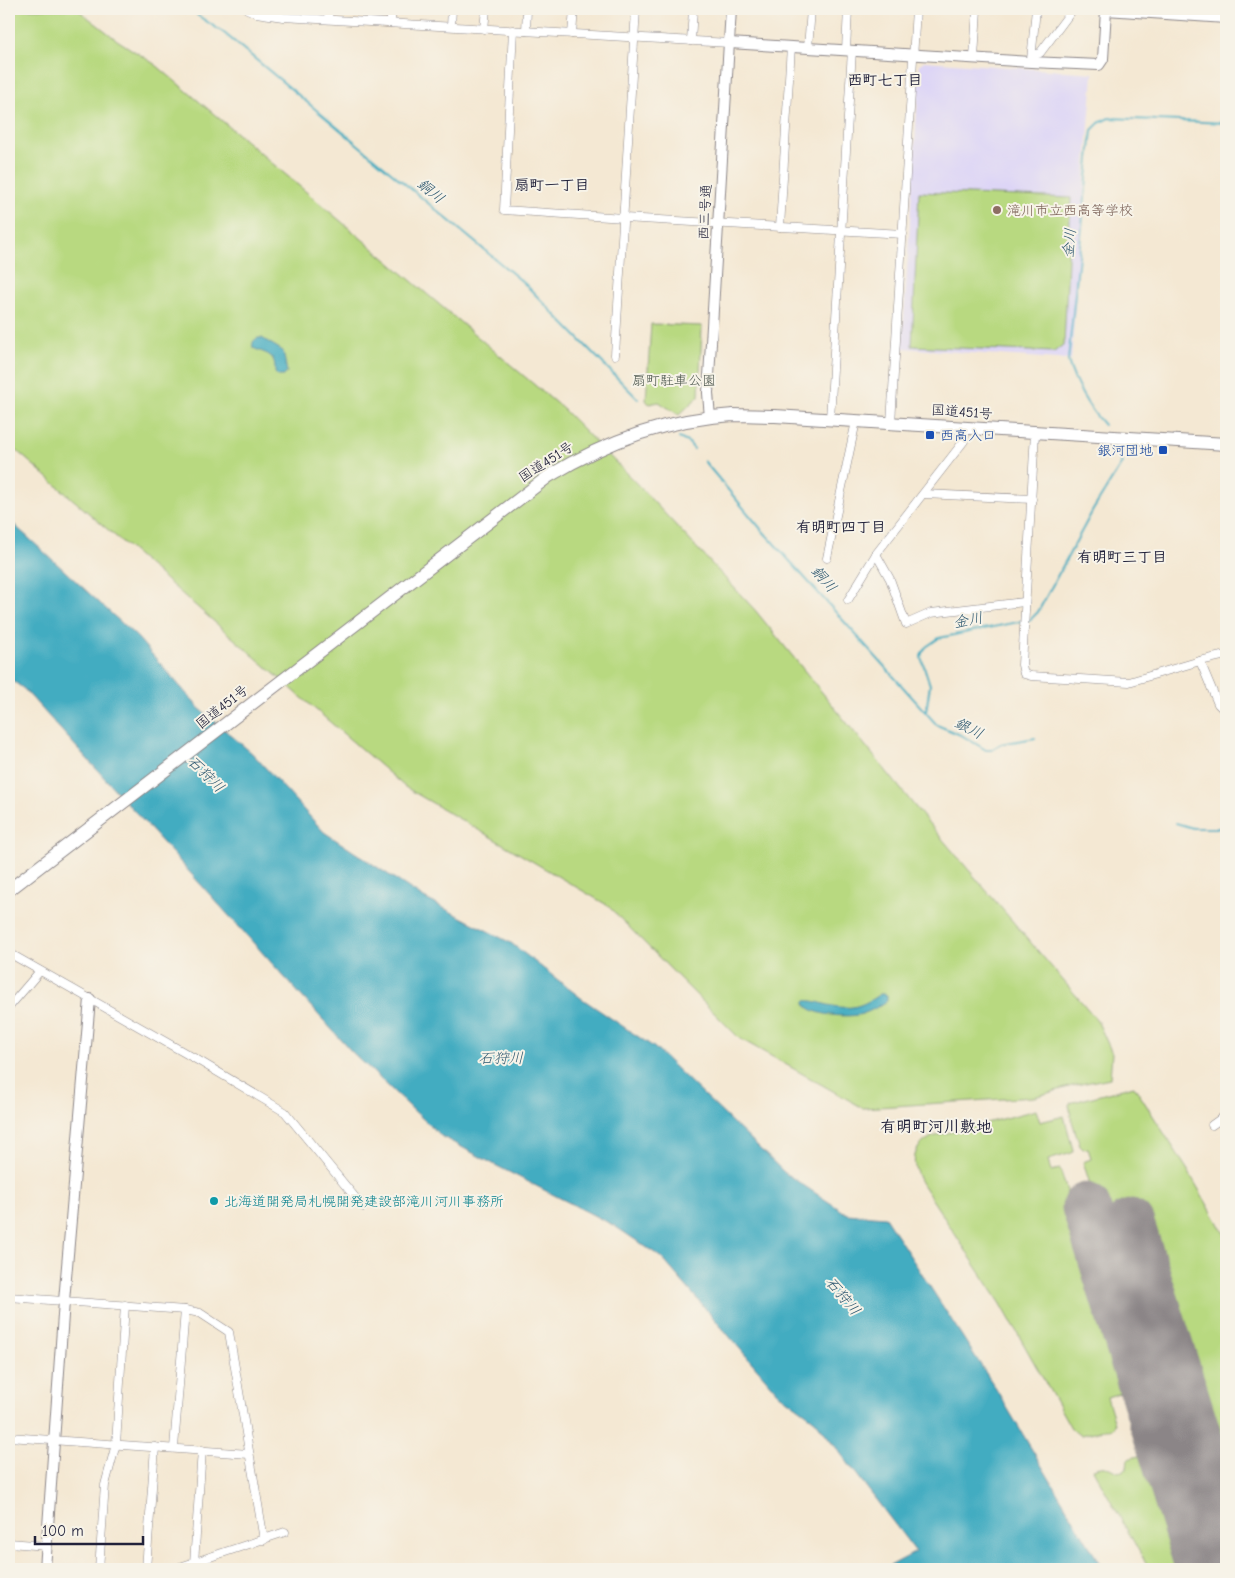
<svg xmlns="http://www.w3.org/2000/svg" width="1235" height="1578" viewBox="0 0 1235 1578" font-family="'Comic Neue','Klee One',sans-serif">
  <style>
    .built { fill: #ddd5f6 }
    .green { fill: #b8d980; stroke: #6d7e5e }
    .water { fill: #42acc1; stroke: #32677e }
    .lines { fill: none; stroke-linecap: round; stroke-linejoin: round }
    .stream { stroke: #42acc1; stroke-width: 2 }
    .runway { stroke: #8b8587; stroke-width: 49 }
    .minor-casing { stroke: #8b8587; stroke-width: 9 }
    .tertiary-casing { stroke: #8b8587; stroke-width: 12 }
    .trunk-casing { stroke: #8b8587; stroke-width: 14 }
    .minor { stroke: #fff; stroke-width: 8 }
    .tertiary { stroke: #fff; stroke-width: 10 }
    .trunk { stroke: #fff; stroke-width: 12 }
    .education-dot { fill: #8d6e63; stroke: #f7f3e8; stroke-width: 2 }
    .transit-dot { fill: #1a4fb4; stroke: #f7f3e8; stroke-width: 2 }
    .culture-dot { fill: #0f9aa8; stroke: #f7f3e8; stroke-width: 2 }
    .labels { text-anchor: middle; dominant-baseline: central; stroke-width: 4; stroke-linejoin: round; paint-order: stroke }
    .education-label { font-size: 14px; fill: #785e54; stroke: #f7f3e8; text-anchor: start }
    .street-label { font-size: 14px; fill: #22223b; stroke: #f7f3e8 }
    .park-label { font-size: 14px; fill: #4f5950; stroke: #f7f3e8 }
    .transit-label { font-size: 14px; fill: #164399; stroke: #f7f3e8; text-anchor: start }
    .culture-label { font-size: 14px; fill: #0d838f; stroke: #f7f3e8; text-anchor: start }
    .neighbourhood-label { font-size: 15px; font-weight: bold; fill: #22223b; stroke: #f7f3e8 }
    .water-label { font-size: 15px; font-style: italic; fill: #2f5971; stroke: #f7f3e8 }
    .quarter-label { font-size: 16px; font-weight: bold; fill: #22223b; stroke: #f7f3e8 }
  </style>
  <rect width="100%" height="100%" fill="#f7f3e8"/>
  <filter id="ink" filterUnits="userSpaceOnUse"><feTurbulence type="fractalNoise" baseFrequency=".02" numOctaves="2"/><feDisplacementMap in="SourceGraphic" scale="10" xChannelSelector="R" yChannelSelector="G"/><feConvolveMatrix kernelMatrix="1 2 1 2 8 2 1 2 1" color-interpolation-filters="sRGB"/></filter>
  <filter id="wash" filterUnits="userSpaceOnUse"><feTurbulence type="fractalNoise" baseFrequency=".0096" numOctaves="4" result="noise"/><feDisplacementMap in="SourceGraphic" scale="20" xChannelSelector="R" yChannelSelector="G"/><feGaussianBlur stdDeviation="1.12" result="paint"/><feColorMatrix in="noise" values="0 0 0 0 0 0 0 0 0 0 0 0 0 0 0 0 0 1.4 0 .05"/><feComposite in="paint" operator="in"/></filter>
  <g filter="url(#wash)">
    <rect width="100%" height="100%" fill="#f4e8d3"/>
    <!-- built -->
    <polygon class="built" points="924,61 1093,73 1071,360 902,348 920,64"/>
    <!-- green -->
    <g class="green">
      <polygon points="9,9 77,9 117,40 156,65 563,409 637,484 755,610 926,820 1097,1020 1112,1053 1110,1078 1076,1085 1034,1097 863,1108 739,1038 607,905 405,787 9,444"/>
      <polygon points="919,192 1071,198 1064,344 1054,352 912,346"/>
      <polygon points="651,324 702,326 699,396 679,415 659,402 649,404 646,400"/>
      <polygon points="1134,1086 1187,1169 1226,1237 1226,1407 1222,1409 1226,1424 1226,1569 1212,1569 1186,1486 1183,1464 1157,1382 1153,1383 1083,1162 1091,1159 1088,1148 1083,1149 1080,1146 1070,1115 1071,1114 1069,1105 1070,1103"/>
      <path d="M1036 1110 1040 1122 1064 1116 1073 1150 1072 1153 1048 1160 1051 1171 1060 1169 1130 1390 1107 1397 1115 1423 1113 1428 1081 1435 1078 1434 1071 1428 1001 1304 922 1184C911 1165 910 1148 932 1137Z"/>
      <polygon points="1079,1191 1090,1196 1150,1384 1133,1389 1073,1202"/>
      <polygon points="1166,1447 1173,1468 1183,1486 1209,1569 1190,1569 1165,1492 1163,1471 1157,1450"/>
      <path d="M1146 1454 1152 1475 1163 1493 1187 1569H1149L1093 1469C1096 1468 1103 1466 1106 1467 1116 1469 1116 1476 1127 1468L1128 1459Z"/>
    </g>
    <!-- water -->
    <g class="water">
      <path d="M258 338H262L283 351 287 372 284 376H278L275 373C276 353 268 355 253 348 252 343 253 340 258 338Z"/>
      <polygon points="9,520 137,637 199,708 253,754 324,832 424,898 511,943 581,998 655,1048 785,1173 847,1214 885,1217 993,1384 1103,1569 884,1569 916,1552 815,1420 778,1393 661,1257 613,1225 499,1167 441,1136 353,1053 24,689 9,678"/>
      <path d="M880 994H885L887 995V1001C879 1006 872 1011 862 1014 849 1018 812 1016 805 1004V1001C811 1000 818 1002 824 1004 849 1010 858 1009 880 994Z"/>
    </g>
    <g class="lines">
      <!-- stream -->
      <g class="stream">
        <polyline points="197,15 224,33 524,283 638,399"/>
        <path d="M1104 425C1088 407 1075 384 1068 361L1092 130 1099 123 1109 118 1226 123"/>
        <polyline points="679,438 689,443 694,449"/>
        <polyline points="704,461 761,529 937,725 963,736 986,750 991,750 1001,744 1035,738"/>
        <polyline points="1028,620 1030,620 1038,612 1093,510 1122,463 1118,454 1108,447"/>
        <polyline points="926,712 930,685 921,657 922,653 926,647 939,638 1023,621"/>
        <polyline points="1176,823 1193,828 1226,828"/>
      </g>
      <!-- runway -->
      <g class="runway">
        <polyline points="1086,1207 1200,1569"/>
        <polyline points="1130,1224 1226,1526"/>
      </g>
    </g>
  </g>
  <g filter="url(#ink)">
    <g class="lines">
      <defs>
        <g id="minor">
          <polyline points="247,9 256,13 283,17 729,43"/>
          <polyline points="1092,9 1106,10 1106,9"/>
          <polyline points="328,19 329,9"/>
          <polyline points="391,23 391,9"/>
          <polyline points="451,26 452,9"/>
          <polyline points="484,29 486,9"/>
          <polyline points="513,30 504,210 624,218 903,234"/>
          <polyline points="526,31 527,9"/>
          <polyline points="572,34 574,9"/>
          <polyline points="691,41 693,9"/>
          <polyline points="808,48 811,9"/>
          <polyline points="846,50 848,9"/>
          <polyline points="1032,56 1040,53 1073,9"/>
          <polyline points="974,58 977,9"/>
          <polyline points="1031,60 1036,9"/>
          <polyline points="780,227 791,46"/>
          <polyline points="615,355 636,9"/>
          <polyline points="830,419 852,50"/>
          <polyline points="891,423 916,9"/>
          <polyline points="1035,432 1022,665 1024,674 1031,676 1129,682 1200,661 1226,655"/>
          <polyline points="924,494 1032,499"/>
          <polyline points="876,554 890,579 906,624 931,613 1024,602"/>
          <polyline points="827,558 856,421"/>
          <polyline points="848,600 876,554 964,441 965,427"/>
          <polyline points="1200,661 1218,704 1226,712"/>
          <polyline points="9,953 201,1062 285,1112 363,1207"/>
          <polyline points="9,1007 40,971"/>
          <polyline points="1212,1125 1226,1115"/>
          <polyline points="9,1297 185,1310 200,1313 229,1332 264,1540"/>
          <polyline points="9,1437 249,1454"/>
          <polyline points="174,1448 185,1310"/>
          <polyline points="9,1543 47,1546"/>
          <polyline points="194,1563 202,1450"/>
          <polyline points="99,1569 105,1485 116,1444 125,1305"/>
          <polyline points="146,1569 155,1447"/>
          <polyline points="174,1569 285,1532"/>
        </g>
        <g id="tertiary">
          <polyline points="729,43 1031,62 1099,65 1103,59 1106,10 1226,18"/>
          <polyline points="710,418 708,393 731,9"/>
          <polyline points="45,1569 64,1301 90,999"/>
        </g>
        <path id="trunk" d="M9 890 549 476C605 442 667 419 733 415 747 415 761 416 775 416L1226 444"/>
      </defs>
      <!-- minor casing -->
      <use href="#minor" class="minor-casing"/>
      <!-- tertiary casing -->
      <use href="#tertiary" class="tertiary-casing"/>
      <!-- trunk casing -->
      <use href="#trunk" class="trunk-casing"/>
      <!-- minor -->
      <use href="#minor" class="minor"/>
      <!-- tertiary -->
      <use href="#tertiary" class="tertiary"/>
      <!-- trunk -->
      <use href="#trunk" class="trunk"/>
    </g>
  </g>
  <!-- markers -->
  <circle class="education-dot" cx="997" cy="210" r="5"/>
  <g class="transit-dot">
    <rect x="925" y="430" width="10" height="10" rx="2.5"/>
    <rect x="1158" y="445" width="10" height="10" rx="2.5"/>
  </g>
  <circle class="culture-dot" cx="214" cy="1201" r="5"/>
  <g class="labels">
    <!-- education labels -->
    <g class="education-label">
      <text x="1007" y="210">滝川市立西高等学校</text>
    </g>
    <!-- street labels -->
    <g class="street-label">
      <text transform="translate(705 212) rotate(-87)">西三号通</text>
      <text transform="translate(962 412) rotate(4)">国道451号</text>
      <text transform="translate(546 462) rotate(-33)">国道451号</text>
      <text transform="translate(222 707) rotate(-38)">国道451号</text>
    </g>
    <!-- park labels -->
    <g class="park-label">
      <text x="674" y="380">扇町駐車公園</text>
    </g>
    <!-- transit labels -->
    <g class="transit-label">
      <text x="940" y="435">西高入口</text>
      <text x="1153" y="450" text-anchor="end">銀河団地</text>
    </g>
    <!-- culture labels -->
    <g class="culture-label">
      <text x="224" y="1201">北海道開発局札幌開発建設部滝川河川事務所</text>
    </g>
    <!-- neighbourhood labels -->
    <g class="neighbourhood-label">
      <text x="885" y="80">西町七丁目</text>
      <text x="552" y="185">扇町一丁目</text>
      <text x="841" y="527">有明町四丁目</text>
      <text x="1122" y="557">有明町三丁目</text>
    </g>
    <!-- water labels -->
    <g class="water-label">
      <text transform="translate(431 191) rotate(40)">銅川</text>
      <text transform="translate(1069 243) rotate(-84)">金川</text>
      <text transform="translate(824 579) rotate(49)">銅川</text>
      <text transform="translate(968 620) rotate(-11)">金川</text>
      <text transform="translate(969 728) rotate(27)">銀川</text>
      <text transform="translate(206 774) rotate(45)">石狩川</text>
      <text x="501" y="1058">石狩川</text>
      <text transform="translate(843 1296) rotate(50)">石狩川</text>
    </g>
    <!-- quarter labels -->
    <g class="quarter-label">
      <text x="936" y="1127">有明町河川敷地</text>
    </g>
  </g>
  <!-- margin -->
  <rect width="1235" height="1578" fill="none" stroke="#f7f3e8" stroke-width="30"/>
  <!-- scale -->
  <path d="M35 1536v8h108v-8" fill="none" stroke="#22223b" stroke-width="2.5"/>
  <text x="42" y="1536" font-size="15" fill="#22223b" stroke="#f7f3e8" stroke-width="4" paint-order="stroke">100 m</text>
</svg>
